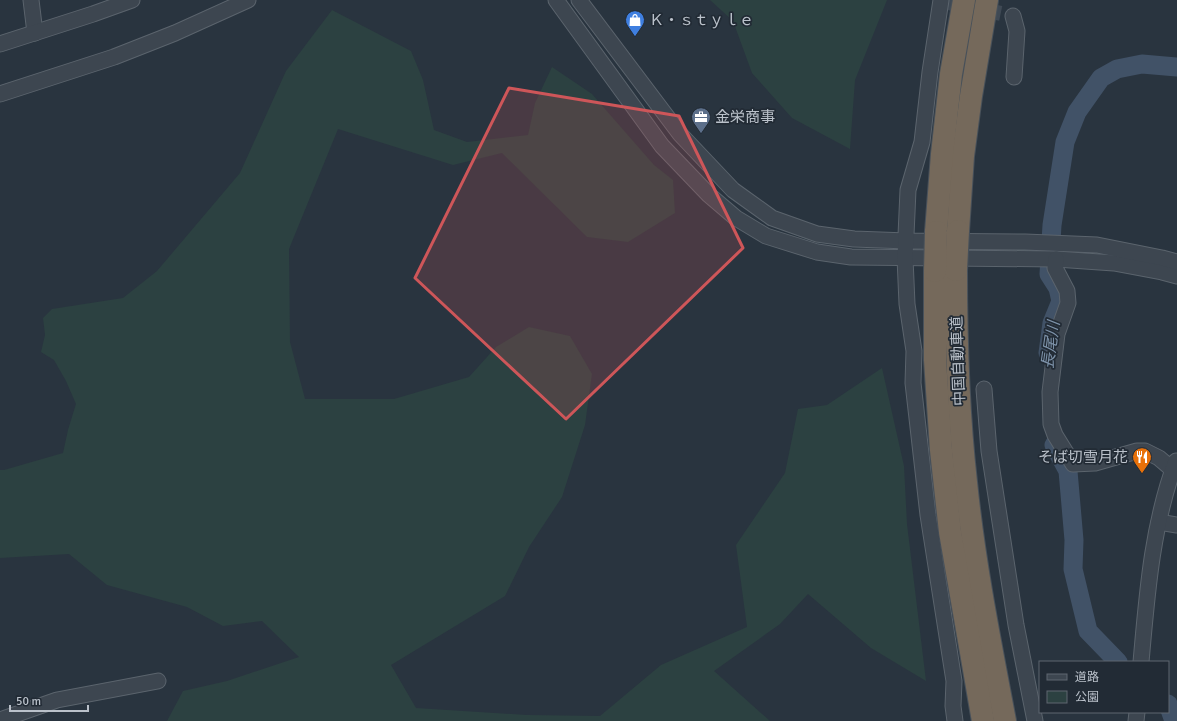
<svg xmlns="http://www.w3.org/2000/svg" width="1177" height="721" viewBox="0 0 1177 721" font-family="Signika,'Noto Sans JP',sans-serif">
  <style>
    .green { fill: #2c4141 }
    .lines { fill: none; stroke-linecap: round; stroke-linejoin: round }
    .river { stroke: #415267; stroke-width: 19 }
    .minor-tunnel { stroke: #3f4954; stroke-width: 15; stroke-dasharray: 15 8; stroke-linecap: butt }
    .minor-casing { stroke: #5b646d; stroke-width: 17 }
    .highway-casing { stroke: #48515a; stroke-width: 24 }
    .minor { stroke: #3d4650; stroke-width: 15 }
    .highway { stroke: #75695b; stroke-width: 22 }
    .highway-bridge-casing { stroke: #48515a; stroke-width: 24; stroke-linecap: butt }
    .highway-bridge { stroke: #75695b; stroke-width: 22 }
    .marked { fill: #ce5659; fill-opacity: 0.2; stroke: #ce5659; stroke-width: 3; stroke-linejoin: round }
    .labels { text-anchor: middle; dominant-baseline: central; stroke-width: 3.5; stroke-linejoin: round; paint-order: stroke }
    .poi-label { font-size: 15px; fill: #bac1ca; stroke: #222b35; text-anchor: start }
    .street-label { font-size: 15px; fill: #bac1ca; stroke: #222b35 }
    .water-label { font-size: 16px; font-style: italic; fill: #7e93aa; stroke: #222b35 }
  </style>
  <rect width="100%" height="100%" fill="#29343f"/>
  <!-- green -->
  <g class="green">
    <polygon points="710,0 887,0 855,80 850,149 792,118 752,73 733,21"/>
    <polygon points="332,10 411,51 423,80 434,130 467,142 528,135 535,103 552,67 592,94 654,165 673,180 675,213 628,242 587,237 502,153 453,165 338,129 289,249 290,342 305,399 394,399 469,377 496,347 529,327 570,336 592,374 585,425 562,497 529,547 505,596 391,665 416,708 527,715 600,716 661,665 747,627 736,545 785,473 798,409 827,405 882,368 904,466 907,524 926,681 871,648 808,594 780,624 714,671 770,721 167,721 183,691 227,681 299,657 262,621 223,626 187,607 107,585 69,554 0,558 0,470 4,470 63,453 68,430 76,404 66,381 54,360 41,352 45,335 43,318 52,309 123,298 157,271 240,173 286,71"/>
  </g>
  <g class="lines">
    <!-- river -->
    <g class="river">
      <polyline points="1048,353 1052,323 1061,301 1058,288 1049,274 1052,225 1065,142 1077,112 1101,78 1117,69 1142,64 1177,67"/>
      <polyline points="1054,445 1068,471 1074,540 1073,569 1088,631 1118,662"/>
      <polyline points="1168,704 1174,721"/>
    </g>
    <!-- minor-tunnel -->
    <polyline class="minor-tunnel" points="941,1 1013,16"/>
    <defs>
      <g id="minor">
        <polyline points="31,0 35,33"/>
        <polyline points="556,0 662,146 709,195 736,218 766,236 817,252 851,257 1056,259 1114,263 1162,272 1177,276"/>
        <polyline points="579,0 680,134 733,190 772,218 817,234 854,239 907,241 1025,242 1097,245 1162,258 1177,262"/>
        <polyline points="941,0 930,72 922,142 908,190 905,258 907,304 914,351 913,383 928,515 954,681 953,706 955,721"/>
        <polyline points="1013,16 1017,31 1014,77"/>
        <polyline points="0,44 93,14 132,0"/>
        <polyline points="0,94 114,57 175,33 248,0"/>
        <polyline points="1056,259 1055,268 1067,291 1068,303 1057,334 1050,392 1051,424 1055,435 1073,464 1095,463 1137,451 1145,451 1159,458 1173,470"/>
        <polyline points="984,389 989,451 1016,625 1035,721"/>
        <polyline points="1159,522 1177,525"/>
        <path d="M1141 662C1147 594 1152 525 1176 461"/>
        <polyline points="0,720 57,700 158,681"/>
        <polyline points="1136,721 1137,712"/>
      </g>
      <g id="highway">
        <polyline points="958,231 963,156 971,96 987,0"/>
        <polyline points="936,232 942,154 951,74 964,0"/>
        <path d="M956 270C956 341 958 412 966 482 974 562 990 642 1005 721"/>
        <polyline points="935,271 935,360 941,450 950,532 983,721"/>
      </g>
    </defs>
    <!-- minor casing -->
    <use href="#minor" class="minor-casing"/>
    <!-- highway casing -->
    <use href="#highway" class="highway-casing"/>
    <!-- minor -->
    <use href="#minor" class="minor"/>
    <!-- highway -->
    <use href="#highway" class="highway"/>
    <defs>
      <g id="highway-bridge">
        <polyline points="956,270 958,231"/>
        <polyline points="935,271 936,232"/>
      </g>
    </defs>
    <!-- highway-bridge casing -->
    <use href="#highway-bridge" class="highway-bridge-casing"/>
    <!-- highway-bridge -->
    <use href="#highway-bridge" class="highway-bridge"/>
  </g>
  <!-- marked area -->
  <path class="marked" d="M509 88 679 116 743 248 566 419 415 278Z"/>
  <!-- icons -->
  <defs>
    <symbol id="shop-pin" viewBox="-11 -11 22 30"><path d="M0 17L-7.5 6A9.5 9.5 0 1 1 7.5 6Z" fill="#3f7fe0" stroke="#222b35"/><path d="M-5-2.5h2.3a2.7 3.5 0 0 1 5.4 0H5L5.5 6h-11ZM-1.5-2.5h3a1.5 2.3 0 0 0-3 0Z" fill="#fff"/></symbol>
    <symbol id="office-pin" viewBox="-11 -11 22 30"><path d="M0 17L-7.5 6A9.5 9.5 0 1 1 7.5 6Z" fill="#5c6f8a" stroke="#222b35"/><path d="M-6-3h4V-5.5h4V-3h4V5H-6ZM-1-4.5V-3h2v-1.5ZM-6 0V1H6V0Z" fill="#fff"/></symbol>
    <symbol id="restaurant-pin" viewBox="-11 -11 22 30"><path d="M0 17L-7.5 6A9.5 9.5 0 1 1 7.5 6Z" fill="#e8710a" stroke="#222b35"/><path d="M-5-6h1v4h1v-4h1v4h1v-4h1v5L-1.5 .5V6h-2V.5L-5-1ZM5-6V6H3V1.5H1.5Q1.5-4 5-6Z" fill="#fff"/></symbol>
  </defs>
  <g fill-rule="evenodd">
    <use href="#shop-pin" x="624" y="9" width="22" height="30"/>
    <use href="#office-pin" x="690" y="106" width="22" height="30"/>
    <use href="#restaurant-pin" x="1131" y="446" width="22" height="30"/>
  </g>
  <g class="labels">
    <!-- poi labels -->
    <g class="poi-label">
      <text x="649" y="20">Ｋ・ｓｔｙｌｅ</text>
      <text x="715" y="117">金栄商事</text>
      <text x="1128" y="457" text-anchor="end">そば切雪月花</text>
    </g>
    <!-- street labels -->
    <g class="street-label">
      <text transform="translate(958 361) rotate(-92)">中国自動車道</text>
    </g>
    <!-- water labels -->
    <g class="water-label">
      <text transform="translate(1051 345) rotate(-82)">長尾川</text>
    </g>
  </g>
  <!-- legend -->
  <rect x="1039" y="661" width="130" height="52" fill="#222b35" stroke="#5f6771"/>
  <rect x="1047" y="674" width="20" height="6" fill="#3d4650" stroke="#5f6771"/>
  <text x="1075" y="681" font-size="12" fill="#bac1ca">道路</text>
  <rect x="1047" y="691" width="20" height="12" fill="#2c4141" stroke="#5f6771"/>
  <text x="1075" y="701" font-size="12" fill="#bac1ca">公園</text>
  <!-- scale -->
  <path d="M10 705v6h78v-6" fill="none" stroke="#bac1ca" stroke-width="2"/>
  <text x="16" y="705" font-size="12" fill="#bac1ca" stroke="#222b35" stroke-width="3" paint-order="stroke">50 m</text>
</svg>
